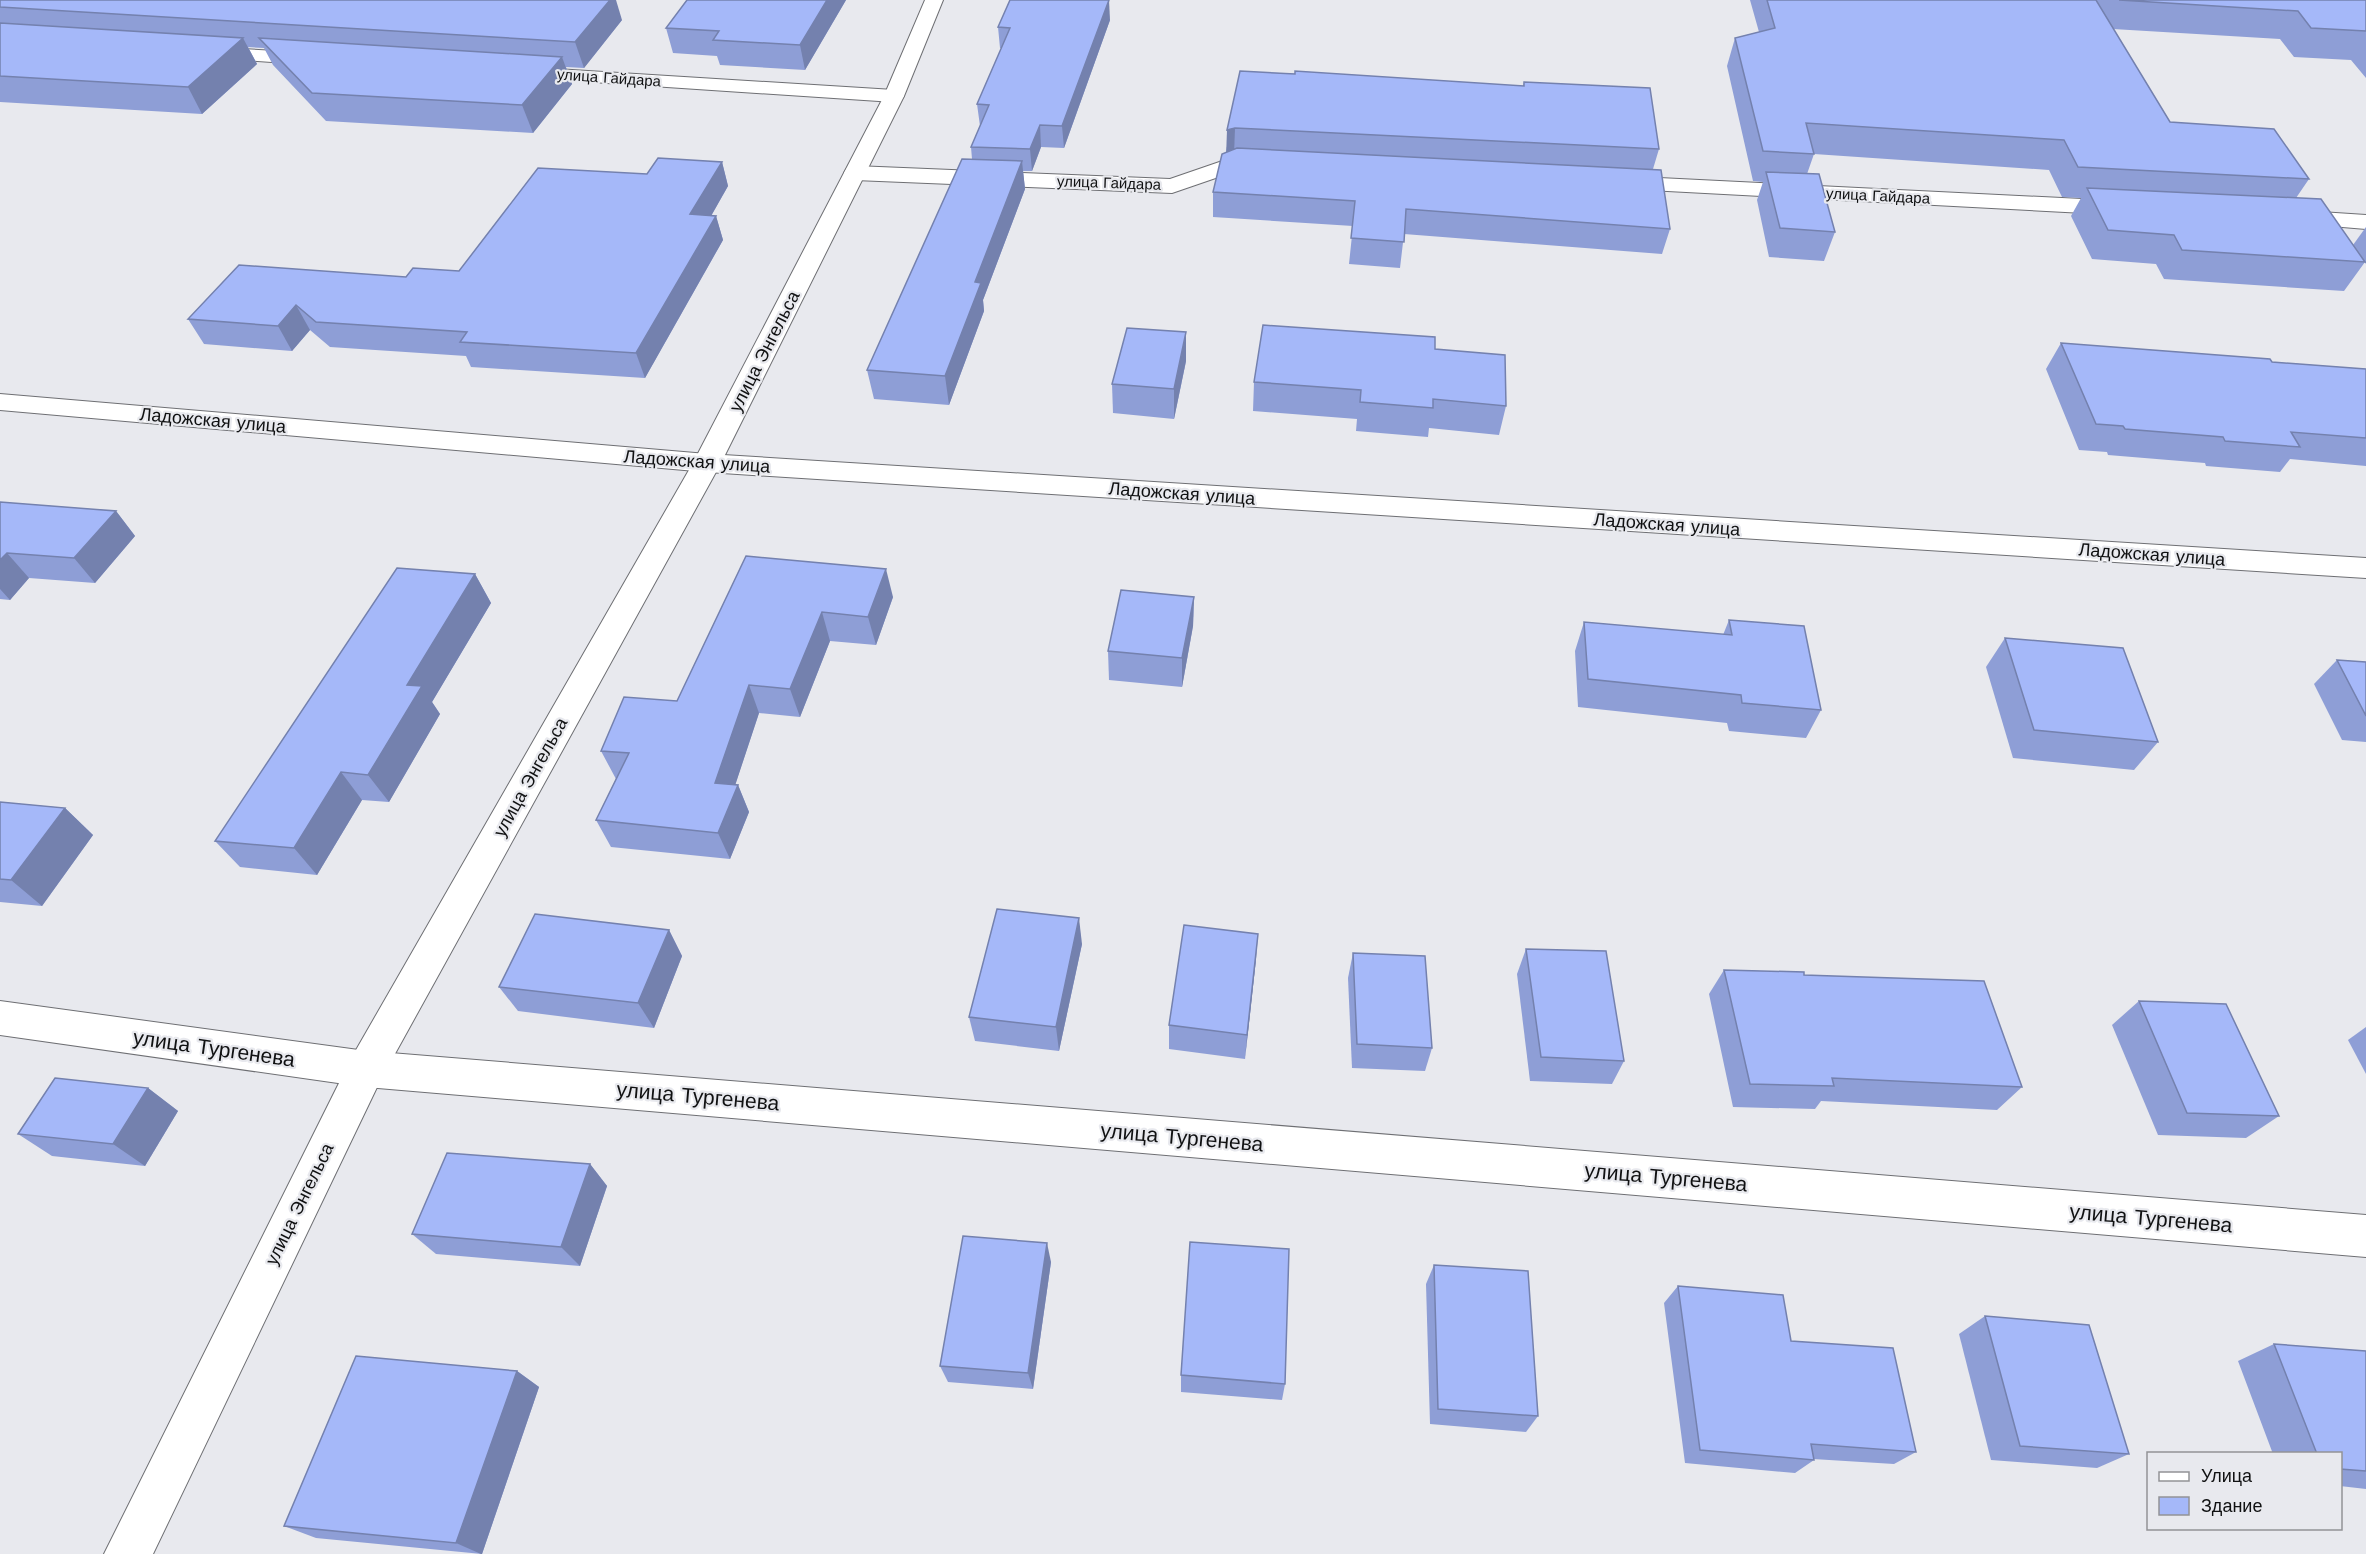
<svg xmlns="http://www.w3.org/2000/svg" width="2366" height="1554" viewBox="0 0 2366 1554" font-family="'Work Sans',sans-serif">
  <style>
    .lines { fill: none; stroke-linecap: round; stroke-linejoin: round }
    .street-casing { stroke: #6e6f73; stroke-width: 2 }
    .secondary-casing { stroke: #6e6f73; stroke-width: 2 }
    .street { fill: #fff; fill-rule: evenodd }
    .secondary { fill: #fff; fill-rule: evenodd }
    .wall { fill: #8e9ed6 }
    .shaded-wall { fill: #7481ae }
    .building { fill: #a5b8f9; stroke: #7481ae; stroke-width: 1.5 }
    .labels { text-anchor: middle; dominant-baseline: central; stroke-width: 4.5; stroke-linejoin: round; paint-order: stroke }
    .far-street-label { font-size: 15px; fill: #101112; stroke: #e8e9ee }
    .street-label { font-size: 18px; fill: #101112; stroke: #e8e9ee }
    .near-street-label { font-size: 21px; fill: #101112; stroke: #e8e9ee }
  </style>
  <rect width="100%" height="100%" fill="#e8e9ee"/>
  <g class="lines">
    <defs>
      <g id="street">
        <polygon points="207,47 314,53 321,55 324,59 321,63 314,65 200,57 197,53 200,49"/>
        <polygon points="524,67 894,90 901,92 904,96 901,100 894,102 517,77 514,73 517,69"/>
        <polygon points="1234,157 1270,161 1273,166 1270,171 1236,171 1172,193 855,180 847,178 844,173 847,168 855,166 1170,179"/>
        <polygon points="1619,176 2122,201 2130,203 2133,208 2130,213 2122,215 1611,188 1608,183 1611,178"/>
        <polygon points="2290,210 2366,215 2366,229 2282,222 2279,217 2282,212"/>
        <polygon points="0,394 707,454 2366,558 2366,578 707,472 0,410"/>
        <polygon points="0,1001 366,1051 2366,1215 2366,1257 366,1087 0,1035"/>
      </g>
      <polygon id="secondary" points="925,0 943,0 904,96 721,463 380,1081 153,1554 104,1554 352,1057 693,463 884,96"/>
    </defs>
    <!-- street casing -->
    <use href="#street" class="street-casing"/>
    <!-- secondary casing -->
    <use href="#secondary" class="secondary-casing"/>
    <!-- street -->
    <use href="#street" class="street"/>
    <!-- secondary -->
    <use href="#secondary" class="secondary"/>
  </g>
  <!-- wall -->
  <g class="wall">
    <polygon points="846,0 805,70 720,65 717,56 673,53 666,28"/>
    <polygon points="1750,0 2366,0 2366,78 2351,60 2294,57 2280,39 2113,29 2170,122 2309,179 2296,198 2365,262 2344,291 2164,279 2156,264 2092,259 2071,216 2081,198 2062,197 2049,170 1814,154 1807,174 1835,232 1824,261 1769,257 1757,200 1763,182 1753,181 1727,66 1735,38 1759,32"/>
    <polygon points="0,7 622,20 584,68 566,67 572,84 533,133 326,121 273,65 264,48 248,47 257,64 202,114 0,102"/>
    <polygon points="1110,20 1064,148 1041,147 1032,171 1023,171 1025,189 983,300 984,311 949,405 874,399 867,370 972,159 971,147 980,126 977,104 1002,48 1000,48 998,27"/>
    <polygon points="1240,71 1523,86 1524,82 1659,149 1653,169 1670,229 1662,254 1404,234 1400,268 1349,264 1353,226 1213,217 1213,192 1226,152"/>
    <polygon points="722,162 728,186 711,216 716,216 723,240 645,378 471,367 466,356 330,347 310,330 292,351 204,344 188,319 406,277 459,271 647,174"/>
    <polygon points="2366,227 2366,264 2353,245"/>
    <polygon points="2061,343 2272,362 2366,369 2366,466 2290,459 2280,472 2206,466 2205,463 2108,455 2107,452 2079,450 2046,369"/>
    <polygon points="1435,349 1506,406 1499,435 1429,428 1428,437 1356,431 1357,419 1253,411 1254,382"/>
    <polygon points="1186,361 1174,419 1113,413 1112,384"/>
    <polygon points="0,502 116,511 135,536 95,583 29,578 10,600 0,599"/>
    <polygon points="746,556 893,597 876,645 830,641 800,717 759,713 735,785 738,785 749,812 730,859 611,847 596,820 616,779 601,751 677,701"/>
    <polygon points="475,574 491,603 432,702 440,714 389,802 362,800 317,875 240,867 215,841"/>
    <polygon points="1194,597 1193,626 1182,687 1109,680 1108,651"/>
    <polygon points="1729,620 1821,710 1806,738 1729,731 1727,723 1578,707 1575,651 1584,622 1723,635"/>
    <polygon points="2005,638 2158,742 2134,770 2013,758 1986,667"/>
    <polygon points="2337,660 2366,662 2366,742 2342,740 2314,684"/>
    <polygon points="0,802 65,808 93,835 42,906 0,902"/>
    <polygon points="669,930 682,956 654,1028 518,1011 499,987"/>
    <polygon points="1082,944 1059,1051 975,1041 969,1017"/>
    <polygon points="1526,949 1624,1061 1612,1084 1530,1081 1517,974"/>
    <polygon points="1353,953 1432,1048 1425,1071 1352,1068 1348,978"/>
    <polygon points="1256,959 1245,1059 1169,1049 1169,1025"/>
    <polygon points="1724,970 2022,1087 1997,1110 1821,1101 1815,1109 1733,1107 1709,994"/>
    <polygon points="2139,1001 2279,1116 2246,1138 2158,1135 2112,1025"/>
    <polygon points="2366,1027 2366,1074 2348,1040"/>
    <polygon points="148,1088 178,1111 145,1166 52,1156 18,1134"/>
    <polygon points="590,1164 607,1186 580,1266 436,1254 412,1234"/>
    <polygon points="1051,1262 1033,1389 948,1382 940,1366"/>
    <polygon points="1434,1265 1538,1416 1526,1432 1430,1424 1426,1284"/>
    <polygon points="1678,1286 1791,1341 1916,1452 1894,1464 1813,1459 1814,1460 1795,1473 1685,1463 1664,1303"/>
    <polygon points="1985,1316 2129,1454 2097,1468 1991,1460 1959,1334"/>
    <polygon points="2274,1344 2366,1351 2366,1489 2340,1486 2340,1454 2273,1454 2238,1361"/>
    <polygon points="517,1371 539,1387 482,1554 316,1538 284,1526"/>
    <polygon points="1181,1375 1285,1384 1282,1400 1181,1392"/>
  </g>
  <!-- shaded-wall -->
  <g class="shaded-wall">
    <polygon points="610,0 616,0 622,20 584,68 575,42"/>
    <polygon points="827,0 846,0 805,70 800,45"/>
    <polygon points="1109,0 1110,20 1064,148 1062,126"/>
    <polygon points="243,38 257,64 202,114 188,87"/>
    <polygon points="562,57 572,84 533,133 522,105"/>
    <polygon points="1040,125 1041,147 1032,171 1030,149"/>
    <polygon points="1235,128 1234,155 1226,157 1227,130"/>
    <polygon points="1022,161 1025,189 983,300 984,311 949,405 945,376 975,282"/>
    <polygon points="722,162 728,186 698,239 690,214"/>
    <polygon points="716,216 723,240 645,378 636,353"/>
    <polygon points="296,305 310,330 292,351 278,326"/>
    <polygon points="1186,332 1186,361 1174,419 1174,389"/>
    <polygon points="116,511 135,536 95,583 74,558"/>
    <polygon points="7,553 29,578 10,600 0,589 0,560"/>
    <polygon points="886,569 893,597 876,645 868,617"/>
    <polygon points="475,574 491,603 432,702 440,714 389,802 368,775 407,685"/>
    <polygon points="1194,597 1193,626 1182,687 1182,658"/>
    <polygon points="822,612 830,641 800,717 790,689"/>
    <polygon points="749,685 759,713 727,810 715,783"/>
    <polygon points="341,772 362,800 317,875 294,848"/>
    <polygon points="738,785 749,812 730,859 718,833"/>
    <polygon points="65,808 93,835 42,906 11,880"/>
    <polygon points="1079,918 1082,944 1059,1051 1056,1027"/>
    <polygon points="669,930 682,956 654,1028 638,1003"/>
    <polygon points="1258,934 1256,959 1245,1059 1247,1035"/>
    <polygon points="148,1088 178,1111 145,1166 113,1144"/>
    <polygon points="590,1164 607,1186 580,1266 561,1247"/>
    <polygon points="1047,1243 1051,1262 1033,1389 1028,1373"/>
    <polygon points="517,1371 539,1387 482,1554 481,1554 456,1543"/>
  </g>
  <!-- building -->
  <g class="building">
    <polygon points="0,0 610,0 575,42 0,7"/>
    <polygon points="687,0 827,0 800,45 713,40 719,31 666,28"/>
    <polygon points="1010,0 1109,0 1062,126 1040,125 1030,149 971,147 989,105 977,104 1010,28 998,27"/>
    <polygon points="1767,0 2096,0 2170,122 2274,129 2309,179 2078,167 2064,140 1806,123 1814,154 1763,151 1735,38 1775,28"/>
    <polygon points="2119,0 2366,0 2366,31 2311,28 2298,11"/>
    <polygon points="0,23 243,38 188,87 0,76"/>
    <polygon points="259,38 562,57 522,105 312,93"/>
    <polygon points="1240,71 1295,74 1295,71 1524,86 1524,82 1650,88 1659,149 1235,128 1227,130"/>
    <polygon points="1237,148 1661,170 1670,229 1406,209 1404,242 1351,238 1355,201 1213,192 1222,154"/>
    <polygon points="658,158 722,162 690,214 716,216 636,353 460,342 467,332 316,322 296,305 278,326 188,319 239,265 406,277 413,268 459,271 538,168 647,174"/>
    <polygon points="962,159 1022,161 975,282 981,283 945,376 867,370"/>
    <polygon points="1766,172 1819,174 1835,232 1780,228"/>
    <polygon points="2087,188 2321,199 2365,262 2182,250 2174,235 2108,230"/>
    <polygon points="1263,325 1435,337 1435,349 1505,355 1506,406 1433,399 1433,408 1360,402 1361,390 1254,382"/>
    <polygon points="1127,328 1186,332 1174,389 1112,384"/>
    <polygon points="2061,343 2270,359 2272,362 2366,369 2366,438 2291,432 2300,447 2225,441 2223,437 2125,429 2123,426 2096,424"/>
    <polygon points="0,502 116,511 74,558 7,553 0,560"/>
    <polygon points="746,556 886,569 868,617 822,612 790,689 749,685 715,783 738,785 718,833 596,820 629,753 601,751 624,697 677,701"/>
    <polygon points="397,568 475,574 407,685 422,686 368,775 341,772 294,848 215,841"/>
    <polygon points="1121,590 1194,597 1182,658 1108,651"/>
    <polygon points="1729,620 1804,626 1821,710 1742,703 1741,695 1588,679 1584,622 1732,635"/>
    <polygon points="2005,638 2123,648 2158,742 2034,730"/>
    <polygon points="2337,660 2366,662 2366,716"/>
    <polygon points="0,802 65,808 11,880 0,879"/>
    <polygon points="997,909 1079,918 1056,1027 969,1017"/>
    <polygon points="535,914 669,930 638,1003 499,987"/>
    <polygon points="1184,925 1258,934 1247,1035 1169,1025"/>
    <polygon points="1526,949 1606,951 1624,1061 1541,1057"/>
    <polygon points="1353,953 1425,956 1432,1048 1357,1044"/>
    <polygon points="1724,970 1804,972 1804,975 1984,981 2022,1087 1832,1078 1834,1086 1750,1084"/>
    <polygon points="2139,1001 2226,1004 2279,1116 2187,1113"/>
    <polygon points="55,1078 148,1088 113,1144 18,1134"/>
    <polygon points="447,1153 590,1164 561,1247 412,1234"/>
    <polygon points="963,1236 1047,1243 1028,1373 940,1366"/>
    <polygon points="1190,1242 1289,1249 1285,1384 1181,1375"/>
    <polygon points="1434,1265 1528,1271 1538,1416 1438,1409"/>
    <polygon points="1678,1286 1783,1295 1791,1341 1893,1348 1916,1452 1811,1444 1814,1460 1700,1450"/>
    <polygon points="1985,1316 2089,1325 2129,1454 2020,1446"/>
    <polygon points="2274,1344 2366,1351 2366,1471 2340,1469 2340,1454 2317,1454"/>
    <polygon points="356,1356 517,1371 456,1543 284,1526"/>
  </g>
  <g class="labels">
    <!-- far-street labels -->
    <g class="far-street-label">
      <text transform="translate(609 78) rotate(4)">улица Гайдара</text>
      <text transform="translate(1109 183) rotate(2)">улица Гайдара</text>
      <text transform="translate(1878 196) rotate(3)">улица Гайдара</text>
    </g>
    <!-- street labels -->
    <g class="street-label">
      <text transform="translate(764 351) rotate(-63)">улица Энгельса</text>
      <text transform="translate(213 420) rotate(5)">Ладожская улица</text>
      <text transform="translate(697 461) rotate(4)">Ладожская улица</text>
      <text transform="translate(1182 493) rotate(4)">Ладожская улица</text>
      <text transform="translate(1667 524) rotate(4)">Ладожская улица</text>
      <text transform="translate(2152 554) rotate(4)">Ладожская улица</text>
      <text transform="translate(530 777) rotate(-61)">улица Энгельса</text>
      <text transform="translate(299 1204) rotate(-64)">улица Энгельса</text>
    </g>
    <!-- near-street labels -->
    <g class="near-street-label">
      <text transform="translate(214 1048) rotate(8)">улица Тургенева</text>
      <text transform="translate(698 1096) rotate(5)">улица Тургенева</text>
      <text transform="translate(1182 1137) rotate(5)">улица Тургенева</text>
      <text transform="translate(1666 1177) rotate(5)">улица Тургенева</text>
      <text transform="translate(2151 1218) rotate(5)">улица Тургенева</text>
    </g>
  </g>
  <!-- legend -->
  <rect x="2147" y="1452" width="195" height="78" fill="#e8e9ee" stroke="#929396" stroke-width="1.5"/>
  <rect x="2159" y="1472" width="30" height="9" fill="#ffffff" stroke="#929396" stroke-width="1.5"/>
  <text x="2201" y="1482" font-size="18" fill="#101112">Улица</text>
  <rect x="2159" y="1497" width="30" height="18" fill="#a5b8f9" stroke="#929396" stroke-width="1.5"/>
  <text x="2201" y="1512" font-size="18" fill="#101112">Здание</text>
</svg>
